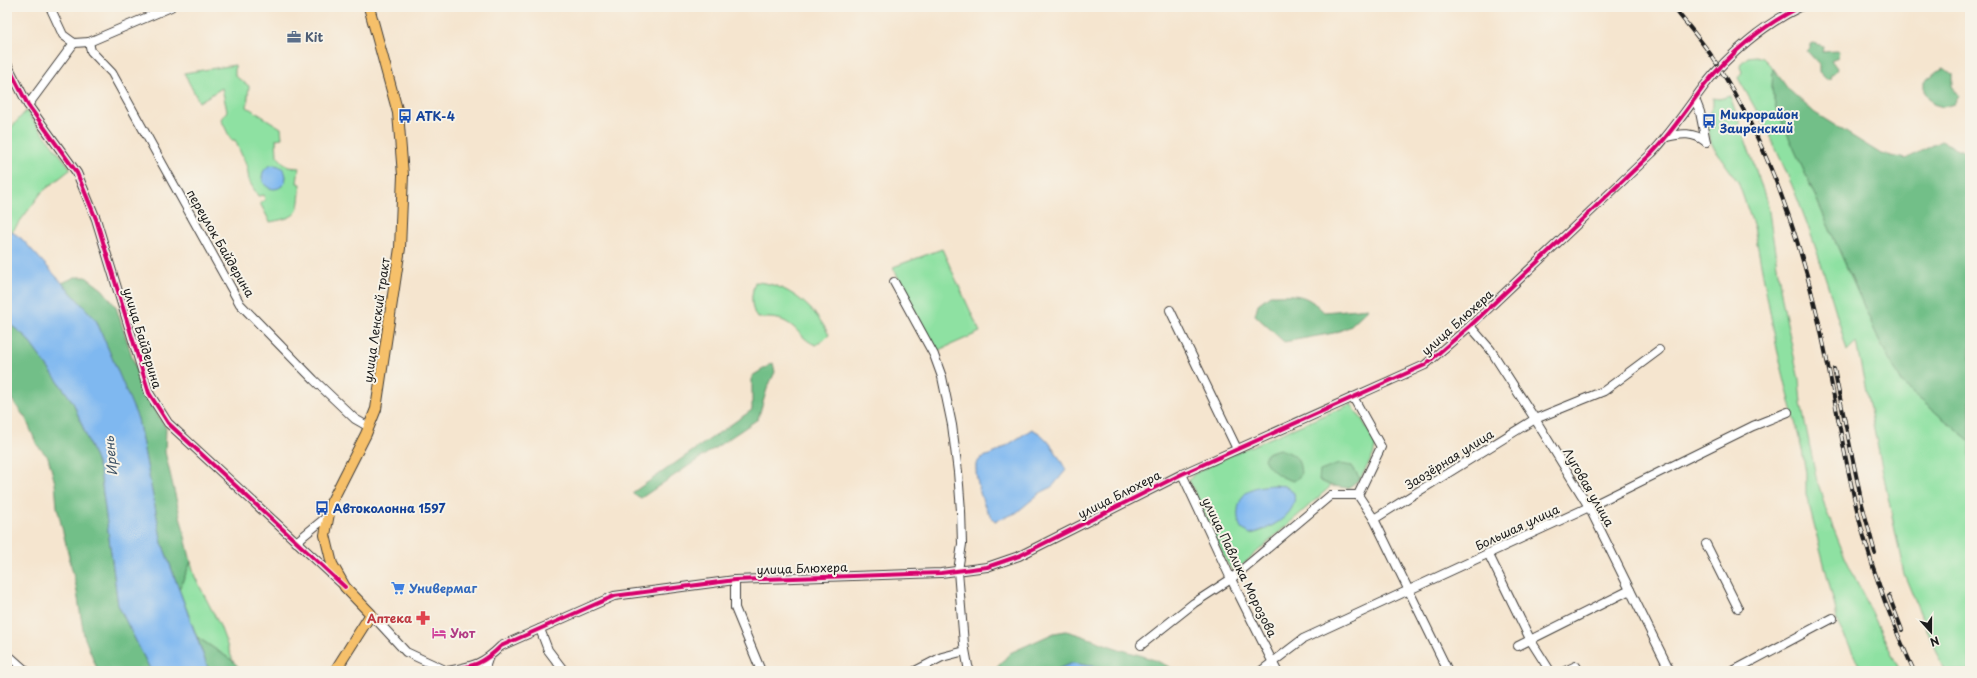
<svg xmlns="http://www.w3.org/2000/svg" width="1977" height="678" viewBox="0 0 1977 678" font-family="'Playpen Sans',sans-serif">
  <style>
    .green { fill: #8ee1a2; stroke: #557e5f; fill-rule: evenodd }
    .forest { fill: #72bf88; stroke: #476e52 }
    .water { fill: #7fb8f0; stroke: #4e6a86 }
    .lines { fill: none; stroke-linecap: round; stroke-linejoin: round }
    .minor-casing { stroke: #3d3a37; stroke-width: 10 }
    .major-casing { stroke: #3d3a37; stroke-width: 12 }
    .minor { stroke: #fff; stroke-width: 8 }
    .major { stroke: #f6c06b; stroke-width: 10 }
    .rail-casing { stroke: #1c1c1c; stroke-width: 4 }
    .rail { stroke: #f7f3e8; stroke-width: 2.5; stroke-dasharray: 8; stroke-linecap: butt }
    .cycleway-casing { stroke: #f7f3e8; stroke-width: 6 }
    .cycleway { stroke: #d6006c; stroke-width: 4 }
    .labels { text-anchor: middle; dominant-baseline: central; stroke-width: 4; stroke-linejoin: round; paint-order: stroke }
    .service-label { font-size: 12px; font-weight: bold; fill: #4e5e75; stroke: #f7f3e8; text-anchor: start }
    .transit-label { font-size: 12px; font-weight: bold; fill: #164399; stroke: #f7f3e8; text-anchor: start }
    .street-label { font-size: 12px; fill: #1c1c1c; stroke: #f7f3e8 }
    .shop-label { font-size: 12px; font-weight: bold; fill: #366cbe; stroke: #f7f3e8; text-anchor: start }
    .health-label { font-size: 12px; font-weight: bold; fill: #be3a42; stroke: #f7f3e8; text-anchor: end }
    .hotel-label { font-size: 12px; font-weight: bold; fill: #b23c85; stroke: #f7f3e8; text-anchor: start }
    .water-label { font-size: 13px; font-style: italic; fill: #3f5366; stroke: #f7f3e8 }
  </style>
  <rect width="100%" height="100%" fill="#f7f3e8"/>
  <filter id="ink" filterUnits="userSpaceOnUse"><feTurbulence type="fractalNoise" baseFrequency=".025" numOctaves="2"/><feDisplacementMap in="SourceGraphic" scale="8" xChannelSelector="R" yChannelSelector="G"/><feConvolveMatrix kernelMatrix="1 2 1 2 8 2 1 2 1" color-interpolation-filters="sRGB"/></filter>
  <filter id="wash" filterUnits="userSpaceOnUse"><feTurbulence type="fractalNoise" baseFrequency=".012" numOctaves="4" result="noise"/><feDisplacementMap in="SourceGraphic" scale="16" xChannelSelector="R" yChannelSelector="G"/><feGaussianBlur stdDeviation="0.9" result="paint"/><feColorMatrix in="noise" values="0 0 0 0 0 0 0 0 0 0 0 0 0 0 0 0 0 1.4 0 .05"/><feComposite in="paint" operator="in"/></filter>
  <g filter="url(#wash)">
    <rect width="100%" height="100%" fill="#f5e5cf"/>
    <!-- green -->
    <g class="green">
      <path d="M1756 56 1763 58 1773 68 1772 90 1776 108 1879 340 1904 386 1970 441V671H1944L1904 574 1856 342 1847 351C1827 278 1803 203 1769 135 1760 116 1749 97 1738 78L1742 72 1740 67 1741 63 1748 57Z"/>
      <path d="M235 65V76L249 86 247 107 281 128 282 138 276 139 277 156 288 167 299 168 297 183 301 184C297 214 302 216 270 222L260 203 265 200 264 195 258 196 249 181 247 167 235 140H231L221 119 227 111 222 88 199 102 184 73Z"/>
      <polygon points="1730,96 1768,205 1782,299 1799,380 1801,403 1816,476 1826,510 1845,557 1900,671 1862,671 1837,622 1835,606 1806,494 1806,473 1802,450 1777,349 1754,227 1738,182 1714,148 1711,142 1708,127 1714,125 1711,116 1707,117 1713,106 1713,98 1719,99"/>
      <polygon points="26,111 71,169 42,192 12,232 7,228 7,132"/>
      <polygon points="942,249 980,332 935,352 893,267"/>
      <path d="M755 282C787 283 815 307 829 335L825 339 816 345C803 341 798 328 786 322 778 317 766 318 757 318 750 307 751 294 755 282Z"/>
      <path d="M1351 404 1363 421 1376 444 1373 456 1360 479 1352 466 1319 480 1331 486 1239 568 1232 570 1227 563 1189 480 1194 474 1235 453ZM1273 485 1285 486 1294 493C1282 518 1280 527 1250 534Z"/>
      <polygon points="191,562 195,577 220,626 233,661 197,637 179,589"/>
    </g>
    <!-- forest -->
    <g class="forest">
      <polygon points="1814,43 1823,46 1822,52 1836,51 1839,52 1838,57 1831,60 1837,68 1836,71 1831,75 1830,79 1826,79 1819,72 1819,64 1807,51 1810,48 1810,44"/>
      <polygon points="1773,68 1788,89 1815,113 1881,154 1906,159 1941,141 1970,154 1970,441 1904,386 1879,340 1776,108 1772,90"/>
      <polygon points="1944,68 1952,74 1952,86 1959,95 1954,104 1943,107 1933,104 1924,91 1924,82 1937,71"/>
      <polygon points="75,277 86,277 103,290 116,307 143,390 166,428 165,452 191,562 179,589 162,543 138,419 96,320 62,283"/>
      <path d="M1270 295C1297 295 1304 292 1324 312L1369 308 1349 327 1334 333 1284 342 1255 315 1258 304Z"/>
      <polygon points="7,322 25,336 73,402 100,471 118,605 151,671 98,671 84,636 76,586 57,507 55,483 48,457 37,445 26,419 7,393"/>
      <polygon points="773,363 775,372 767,389 758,419 641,498 632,493 752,410 752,376"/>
      <path d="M1279 449C1295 454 1300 457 1301 475L1294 481C1282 479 1269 470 1264 459L1267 453Z"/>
      <polygon points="1339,464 1352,466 1360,479 1348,488 1332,486 1319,480 1320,471"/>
      <path d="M1066 631C1086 636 1103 644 1122 650 1140 655 1159 660 1176 671H1125L1072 663 1053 671H994L1010 653 1054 633Z"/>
      <polygon points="197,637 233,661 242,671 209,671"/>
    </g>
    <!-- water -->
    <g class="water">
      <circle cx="274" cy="177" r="12"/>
      <polygon points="7,228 22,239 96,320 138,419 162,543 209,671 151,671 118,605 100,471 73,402 25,336 7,322"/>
      <path d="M1032 429C1049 437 1057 454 1066 470L1052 487 1040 493 1016 513 995 521C983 511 975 480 976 464L981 458 997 452Z"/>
      <path d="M1273 485 1285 486 1294 493C1299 515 1268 530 1250 534 1248 532 1244 531 1242 529 1235 520 1237 500 1246 493 1253 486 1264 486 1273 485Z"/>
      <polygon points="1072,663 1125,671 1053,671"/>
    </g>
  </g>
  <g filter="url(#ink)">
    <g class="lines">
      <defs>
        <g id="minor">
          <polyline points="50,7 63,35 74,43 89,42 171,7"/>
          <polyline points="89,42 91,51 112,73 240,304 314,380 355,419 369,427"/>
          <polyline points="7,64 28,105 77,173 96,219 149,393 168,423 341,583"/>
          <polyline points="1695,99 1700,112 1706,142"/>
          <polyline points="28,105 74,43"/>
          <path d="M1667 137C1681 133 1694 132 1706 142"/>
          <polyline points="894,282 934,355 942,377 952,425 958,472 961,511 962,544 958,571 964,644 968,666 970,671"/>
          <polyline points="1170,310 1237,449"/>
          <polyline points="1470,326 1490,349 1535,419 1589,507 1670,671"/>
          <polyline points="1353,397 1381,447 1358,495 1374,519 1448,671"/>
          <polyline points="1182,474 1231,579 1277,671"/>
          <polyline points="1374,519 1535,419 1604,391 1659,350"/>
          <polyline points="296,542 329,515"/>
          <polyline points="1706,544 1738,608"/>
          <polyline points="1488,553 1531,641 1550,671"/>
          <polyline points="735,580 735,608 761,671"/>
          <polyline points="371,614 406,652 447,671"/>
          <polyline points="540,629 548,650 564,671"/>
          <polyline points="1141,645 1194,603 1231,579 1331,495 1358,495"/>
          <polyline points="1518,646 1630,590"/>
          <polyline points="7,654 26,671"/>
          <path d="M447 671C473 666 482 665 501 646L614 596 735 580 941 573 987 567 1019 556 1182 474 1425 365 1470 326 1652 153C1671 133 1687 109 1704 86 1729 54 1763 25 1800 7"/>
          <polyline points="484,671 488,659"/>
          <polyline points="915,671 942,657 965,651"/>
          <polyline points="1261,671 1303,639 1589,507 1753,426 1788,412"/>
          <polyline points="1565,671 1576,666 1579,671"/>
          <polyline points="1733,671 1833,618"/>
        </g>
        <polyline id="major" points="335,671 371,614 345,587 332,564 325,535 331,503 366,434 376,409 400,248 403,175 398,113 369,7"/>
      </defs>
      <!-- minor casing -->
      <use href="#minor" class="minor-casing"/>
      <!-- major casing -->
      <use href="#major" class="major-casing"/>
      <!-- minor -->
      <use href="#minor" class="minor"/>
      <!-- major -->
      <use href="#major" class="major"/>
      <defs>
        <g id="rail">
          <path d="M1673 7C1687 24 1701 40 1713 58 1761 131 1793 217 1814 302 1833 377 1842 455 1862 530 1875 578 1893 626 1914 671"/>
          <polyline points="1834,369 1862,504 1875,553"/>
          <polyline points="1889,596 1902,630"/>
        </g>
      </defs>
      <!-- rail casing -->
      <use href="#rail" class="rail-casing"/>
      <!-- rail -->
      <use href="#rail" class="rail"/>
      <defs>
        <g id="cycleway">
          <polyline points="7,64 28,105 77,173 96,219 149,393 168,423 345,587"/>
          <path d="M447 671C473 666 482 665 501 646L614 596 735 580 941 573 987 567 1019 556 1182 474 1425 365 1470 326 1652 153C1671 133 1687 109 1704 86 1729 54 1763 25 1800 7"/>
        </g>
      </defs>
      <!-- cycleway casing -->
      <use href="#cycleway" class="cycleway-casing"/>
      <!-- cycleway -->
      <use href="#cycleway" class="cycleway"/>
    </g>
  </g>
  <!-- icons -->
  <defs>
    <symbol id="office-bare" viewBox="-9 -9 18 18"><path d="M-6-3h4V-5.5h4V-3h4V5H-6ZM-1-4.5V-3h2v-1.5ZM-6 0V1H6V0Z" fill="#5c6f8a" stroke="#f7f3e8" stroke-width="2.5" paint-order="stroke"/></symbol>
    <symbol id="bus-bare" viewBox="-9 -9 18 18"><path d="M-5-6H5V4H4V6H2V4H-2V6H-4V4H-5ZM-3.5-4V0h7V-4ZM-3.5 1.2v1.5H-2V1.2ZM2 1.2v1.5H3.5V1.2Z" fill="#1a4fb4" stroke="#f7f3e8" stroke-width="2.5" paint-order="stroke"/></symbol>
    <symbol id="supermarket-bare" viewBox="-9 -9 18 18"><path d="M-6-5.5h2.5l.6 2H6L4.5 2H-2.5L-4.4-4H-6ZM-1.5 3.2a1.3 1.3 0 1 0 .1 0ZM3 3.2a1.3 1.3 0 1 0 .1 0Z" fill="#3f7fe0" stroke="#f7f3e8" stroke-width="2.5" paint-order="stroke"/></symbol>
    <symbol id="pharmacy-bare" viewBox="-9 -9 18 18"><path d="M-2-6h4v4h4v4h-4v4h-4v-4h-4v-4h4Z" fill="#e0444e" stroke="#f7f3e8" stroke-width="2.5" paint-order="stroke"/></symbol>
    <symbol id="hotel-bare" viewBox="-9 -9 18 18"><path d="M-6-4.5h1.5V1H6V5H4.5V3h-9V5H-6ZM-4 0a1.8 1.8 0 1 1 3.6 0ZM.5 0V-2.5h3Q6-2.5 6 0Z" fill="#d1479c" stroke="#f7f3e8" stroke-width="2.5" paint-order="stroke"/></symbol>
  </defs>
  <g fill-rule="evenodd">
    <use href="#office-bare" x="284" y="27" width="20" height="20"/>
    <use href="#bus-bare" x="395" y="106" width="20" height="20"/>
    <use href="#bus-bare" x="1699" y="111" width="20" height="20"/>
    <use href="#bus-bare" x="312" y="498" width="20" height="20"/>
    <use href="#supermarket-bare" x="388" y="578" width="20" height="20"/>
    <use href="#pharmacy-bare" x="413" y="608" width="20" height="20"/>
    <use href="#hotel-bare" x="429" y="623" width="20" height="20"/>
  </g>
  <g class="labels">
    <!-- service labels -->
    <g class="service-label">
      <text x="305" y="37">Kit</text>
    </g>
    <!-- transit labels -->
    <g class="transit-label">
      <text x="1720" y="114">Микрорайон<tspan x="1720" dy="14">Заиренский</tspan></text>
      <text x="416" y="116">АТК-4</text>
      <text x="333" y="508">Автоколонна 1597</text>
    </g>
    <!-- street labels -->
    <g class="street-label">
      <text transform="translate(221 243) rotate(60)">переулок Байдерина</text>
      <text transform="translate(376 320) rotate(-82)">улица Ленский тракт</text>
      <text transform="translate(1457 322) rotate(-42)">улица Блюхера</text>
      <text transform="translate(143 338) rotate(73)">улица Байдерина</text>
      <text transform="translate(1449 459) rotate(-32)">Заозёрная улица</text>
      <text transform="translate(1589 487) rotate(60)">Луговая улица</text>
      <text transform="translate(1119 494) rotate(-27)">улица Блюхера</text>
      <text transform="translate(1517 527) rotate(-25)">Большая улица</text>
      <text transform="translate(1240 567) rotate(64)">улица Павлика Морозова</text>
      <text transform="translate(802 568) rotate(-2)">улица Блюхера</text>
    </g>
    <!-- shop labels -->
    <g class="shop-label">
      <text x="409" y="588">Универмаг</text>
    </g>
    <!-- health labels -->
    <g class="health-label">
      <text x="412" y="618">Аптека</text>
    </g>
    <!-- hotel labels -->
    <g class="hotel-label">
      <text x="450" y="633">Уют</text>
    </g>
    <!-- water labels -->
    <g class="water-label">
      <text transform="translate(110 456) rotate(-95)">Ирень</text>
    </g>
  </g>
  <!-- margin -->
  <rect width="1977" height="678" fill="none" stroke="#f7f3e8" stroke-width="24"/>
  <!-- north arrow -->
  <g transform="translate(1931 632) rotate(159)" stroke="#f7f3e8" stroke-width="3" paint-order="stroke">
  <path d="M0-3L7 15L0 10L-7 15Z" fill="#1c1c1c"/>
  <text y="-6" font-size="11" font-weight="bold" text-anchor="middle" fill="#1c1c1c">N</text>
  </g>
</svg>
